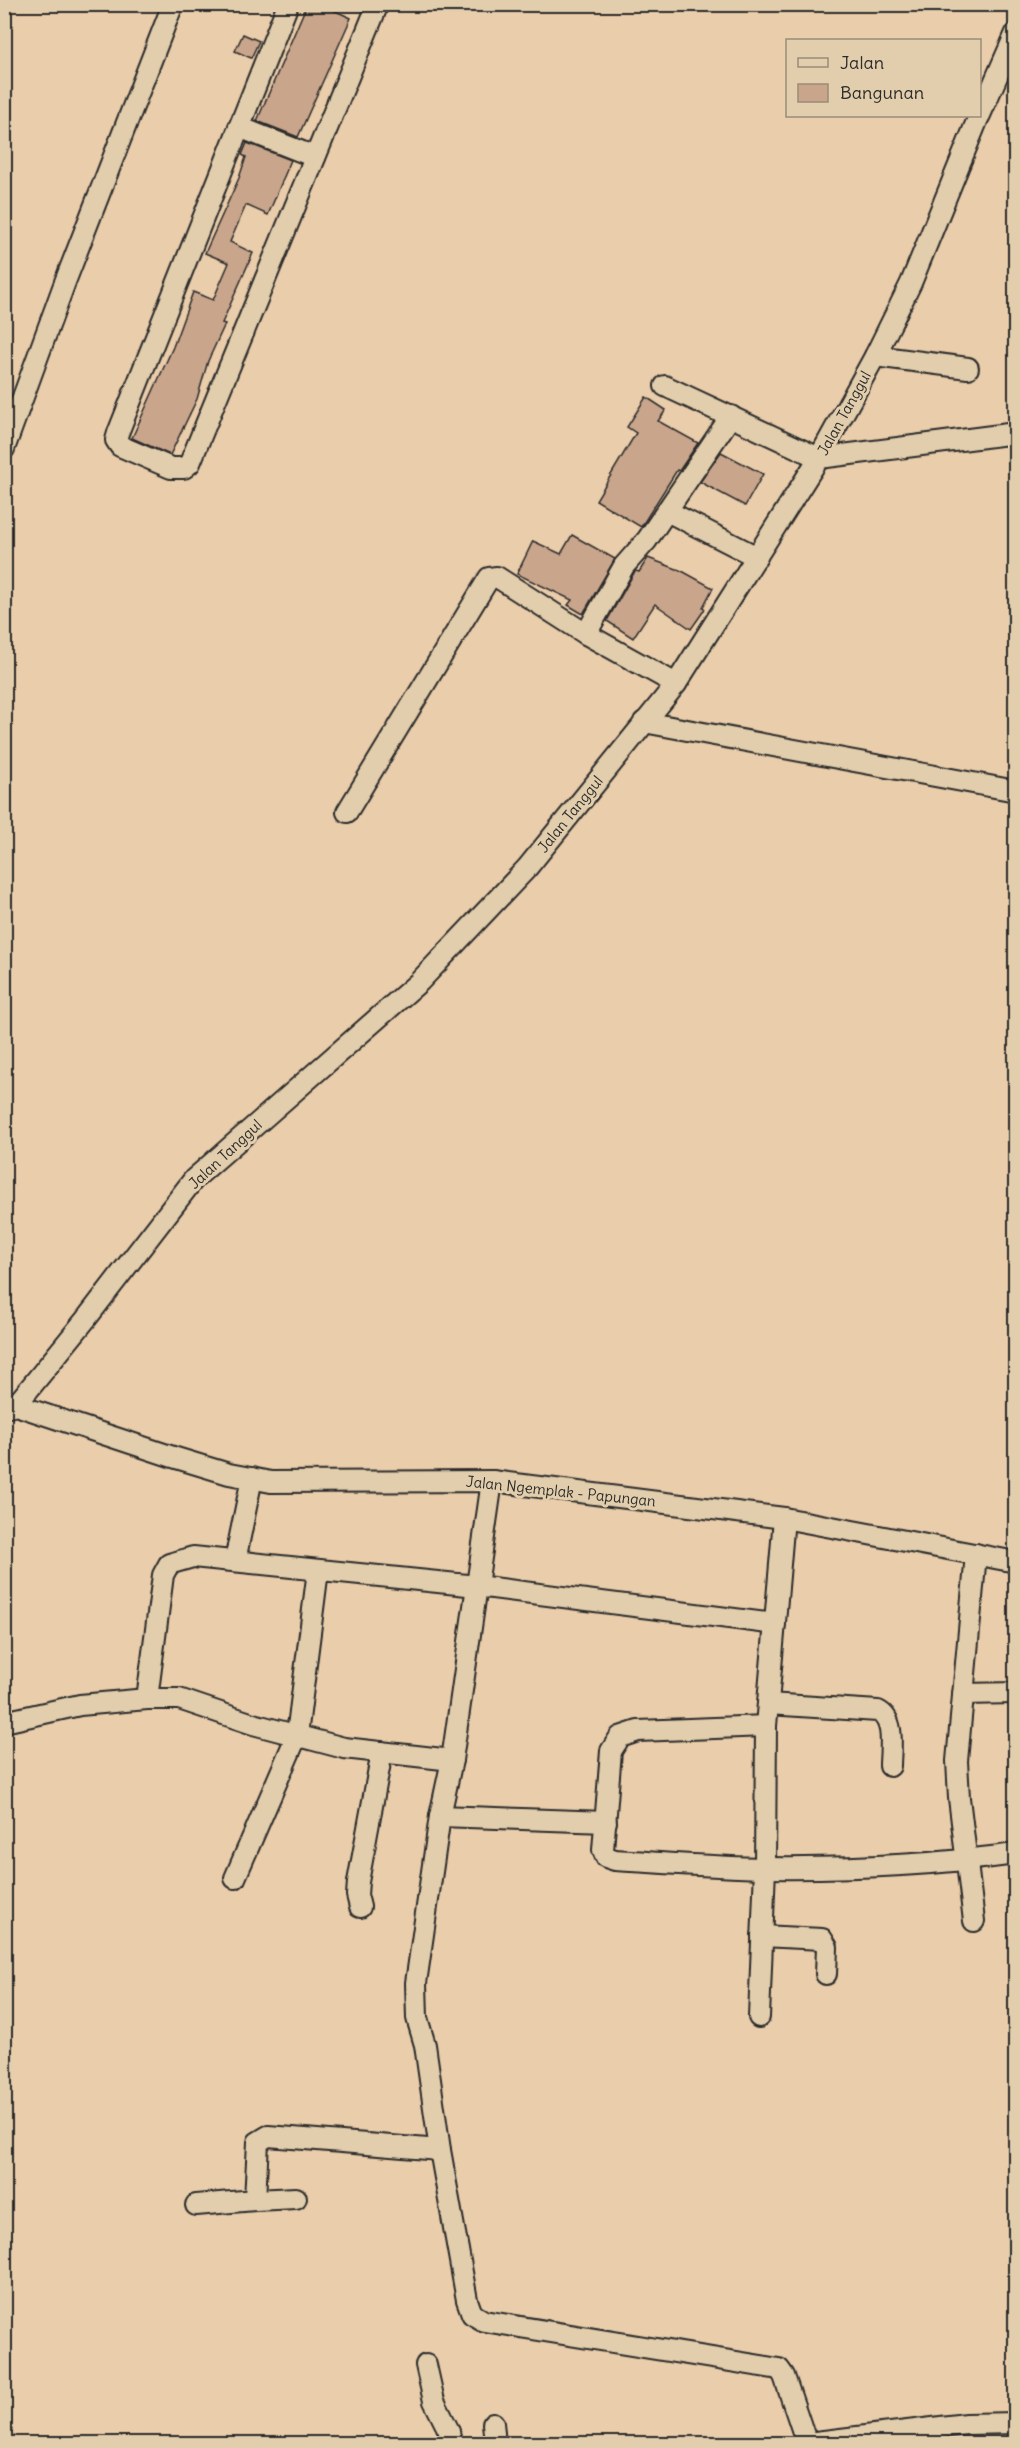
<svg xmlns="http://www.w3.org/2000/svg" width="1020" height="2448" viewBox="0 0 1020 2448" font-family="Delius,sans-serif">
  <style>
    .building { fill: #c9a58b; stroke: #2b2b2b; stroke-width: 1.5 }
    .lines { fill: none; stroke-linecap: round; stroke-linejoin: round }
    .minor-casing { stroke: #2b2b2b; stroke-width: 24 }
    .minor { stroke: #e2ceac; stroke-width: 20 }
    .labels { text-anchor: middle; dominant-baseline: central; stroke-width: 6; stroke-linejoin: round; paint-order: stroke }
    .street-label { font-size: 15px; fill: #2b2b2b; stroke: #e2ceac }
  </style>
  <rect width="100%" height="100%" fill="#eacdab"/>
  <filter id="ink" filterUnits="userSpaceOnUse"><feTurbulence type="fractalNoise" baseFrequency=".0167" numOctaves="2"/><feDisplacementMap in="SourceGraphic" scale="12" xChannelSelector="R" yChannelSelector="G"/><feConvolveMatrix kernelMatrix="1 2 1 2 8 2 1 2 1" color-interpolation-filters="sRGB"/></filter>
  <g filter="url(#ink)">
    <!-- building -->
    <g class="building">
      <polygon points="307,4 320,4 351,18 298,137 257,121"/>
      <polygon points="243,34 259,41 251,58 235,51"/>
      <polygon points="247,143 291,160 268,215 246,205 230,242 253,253 222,323 225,324 208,361 197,399 170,455 132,438 173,347 193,292 213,300 229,263 205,253 239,178 246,157 242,155"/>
      <polygon points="646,397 666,410 658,421 698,443 679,471 677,470 641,527 596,500 636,433 627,427"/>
      <polygon points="721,452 763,474 745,506 700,482"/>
      <polygon points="572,535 615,559 583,614 568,605 572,600 517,574 533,541 561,554"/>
      <polygon points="648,558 682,571 713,588 703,607 705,609 691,629 655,604 633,638 607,621 634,573 636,571 639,572"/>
    </g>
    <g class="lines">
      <defs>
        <g id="minor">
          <polyline points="288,4 118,433 116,440 120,446 171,468 184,468 190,463 378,4"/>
          <polyline points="980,115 1016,33"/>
          <polyline points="239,127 315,157"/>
          <polyline points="875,356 968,368"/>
          <polyline points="665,386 819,458 1016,433"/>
          <polyline points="4,449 65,282 173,4"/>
          <polyline points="667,511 757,557"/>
          <polyline points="586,634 624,566 647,540 731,416"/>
          <polyline points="644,722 1016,791"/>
          <polyline points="347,812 489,578 497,577 586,634 676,684"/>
          <polyline points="16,1405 86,1319 194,1179 419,982 527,868 676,684 819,458 875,356 911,283 979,116"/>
          <polyline points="5,1408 16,1405 173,1457 229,1474 271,1482 492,1481 784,1518 1016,1562"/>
          <polyline points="492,1481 452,1760 440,1816 416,1983 417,2018 425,2045 440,2150 467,2300 472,2314 484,2321 779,2369 784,2376 807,2444"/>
          <polyline points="235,1561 252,1478"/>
          <polyline points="963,1694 1016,1693"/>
          <polyline points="147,1699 163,1575 169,1564 193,1557 477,1586 775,1624"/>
          <path d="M768 1704 878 1711C896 1720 890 1750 890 1766"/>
          <polyline points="4,1722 80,1705 147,1699 179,1699 253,1724 344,1748 452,1760"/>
          <path d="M766 1726 638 1731 620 1737 611 1751 603 1850 606 1857 615 1860C665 1863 715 1867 765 1868 849 1869 933 1865 1016 1854"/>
          <polyline points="440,1816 606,1822"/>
          <polyline points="235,1878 297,1735 318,1570"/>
          <polyline points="360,1907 357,1895 358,1882 382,1752"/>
          <polyline points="974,1921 959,1798 957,1761 976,1554"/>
          <polyline points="762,1936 822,1939 827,1947 826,1974"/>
          <polyline points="759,2017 765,1868 766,1726 784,1518"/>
          <polyline points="255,2200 296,2198"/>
          <polyline points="196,2205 255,2200 258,2142 268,2136 440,2150"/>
          <polyline points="426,2365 434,2401 449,2431 451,2444"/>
          <polyline points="493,2423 495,2444"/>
          <polyline points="807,2443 966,2424 1016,2423"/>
        </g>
      </defs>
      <!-- minor casing -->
      <use href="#minor" class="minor-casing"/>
      <!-- minor -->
      <use href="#minor" class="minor"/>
    </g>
  </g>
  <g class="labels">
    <!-- street labels -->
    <g class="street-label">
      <text transform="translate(844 413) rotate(-61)">Jalan Tanggul</text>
      <text transform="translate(570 814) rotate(-51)">Jalan Tanggul</text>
      <text transform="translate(225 1154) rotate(-43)">Jalan Tanggul</text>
      <text transform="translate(561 1491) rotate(6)">Jalan Ngemplak - Papungan</text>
    </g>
  </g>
  <!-- margin -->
  <rect width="1020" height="2448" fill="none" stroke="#e2ceac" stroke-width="24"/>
  <rect x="12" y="12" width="996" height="2424" fill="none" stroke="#2b2b2b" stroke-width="2" filter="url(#ink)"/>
  <!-- legend -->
  <rect x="786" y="39" width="195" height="78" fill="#e2ceac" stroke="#998d78" stroke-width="1.5"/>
  <rect x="798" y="58" width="30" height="9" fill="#e2ceac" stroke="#998d78" stroke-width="1.5"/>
  <text x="840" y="69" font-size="18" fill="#2b2b2b">Jalan</text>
  <rect x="798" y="84" width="30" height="18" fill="#c9a58b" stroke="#998d78" stroke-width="1.5"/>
  <text x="840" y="99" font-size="18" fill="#2b2b2b">Bangunan</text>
</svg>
